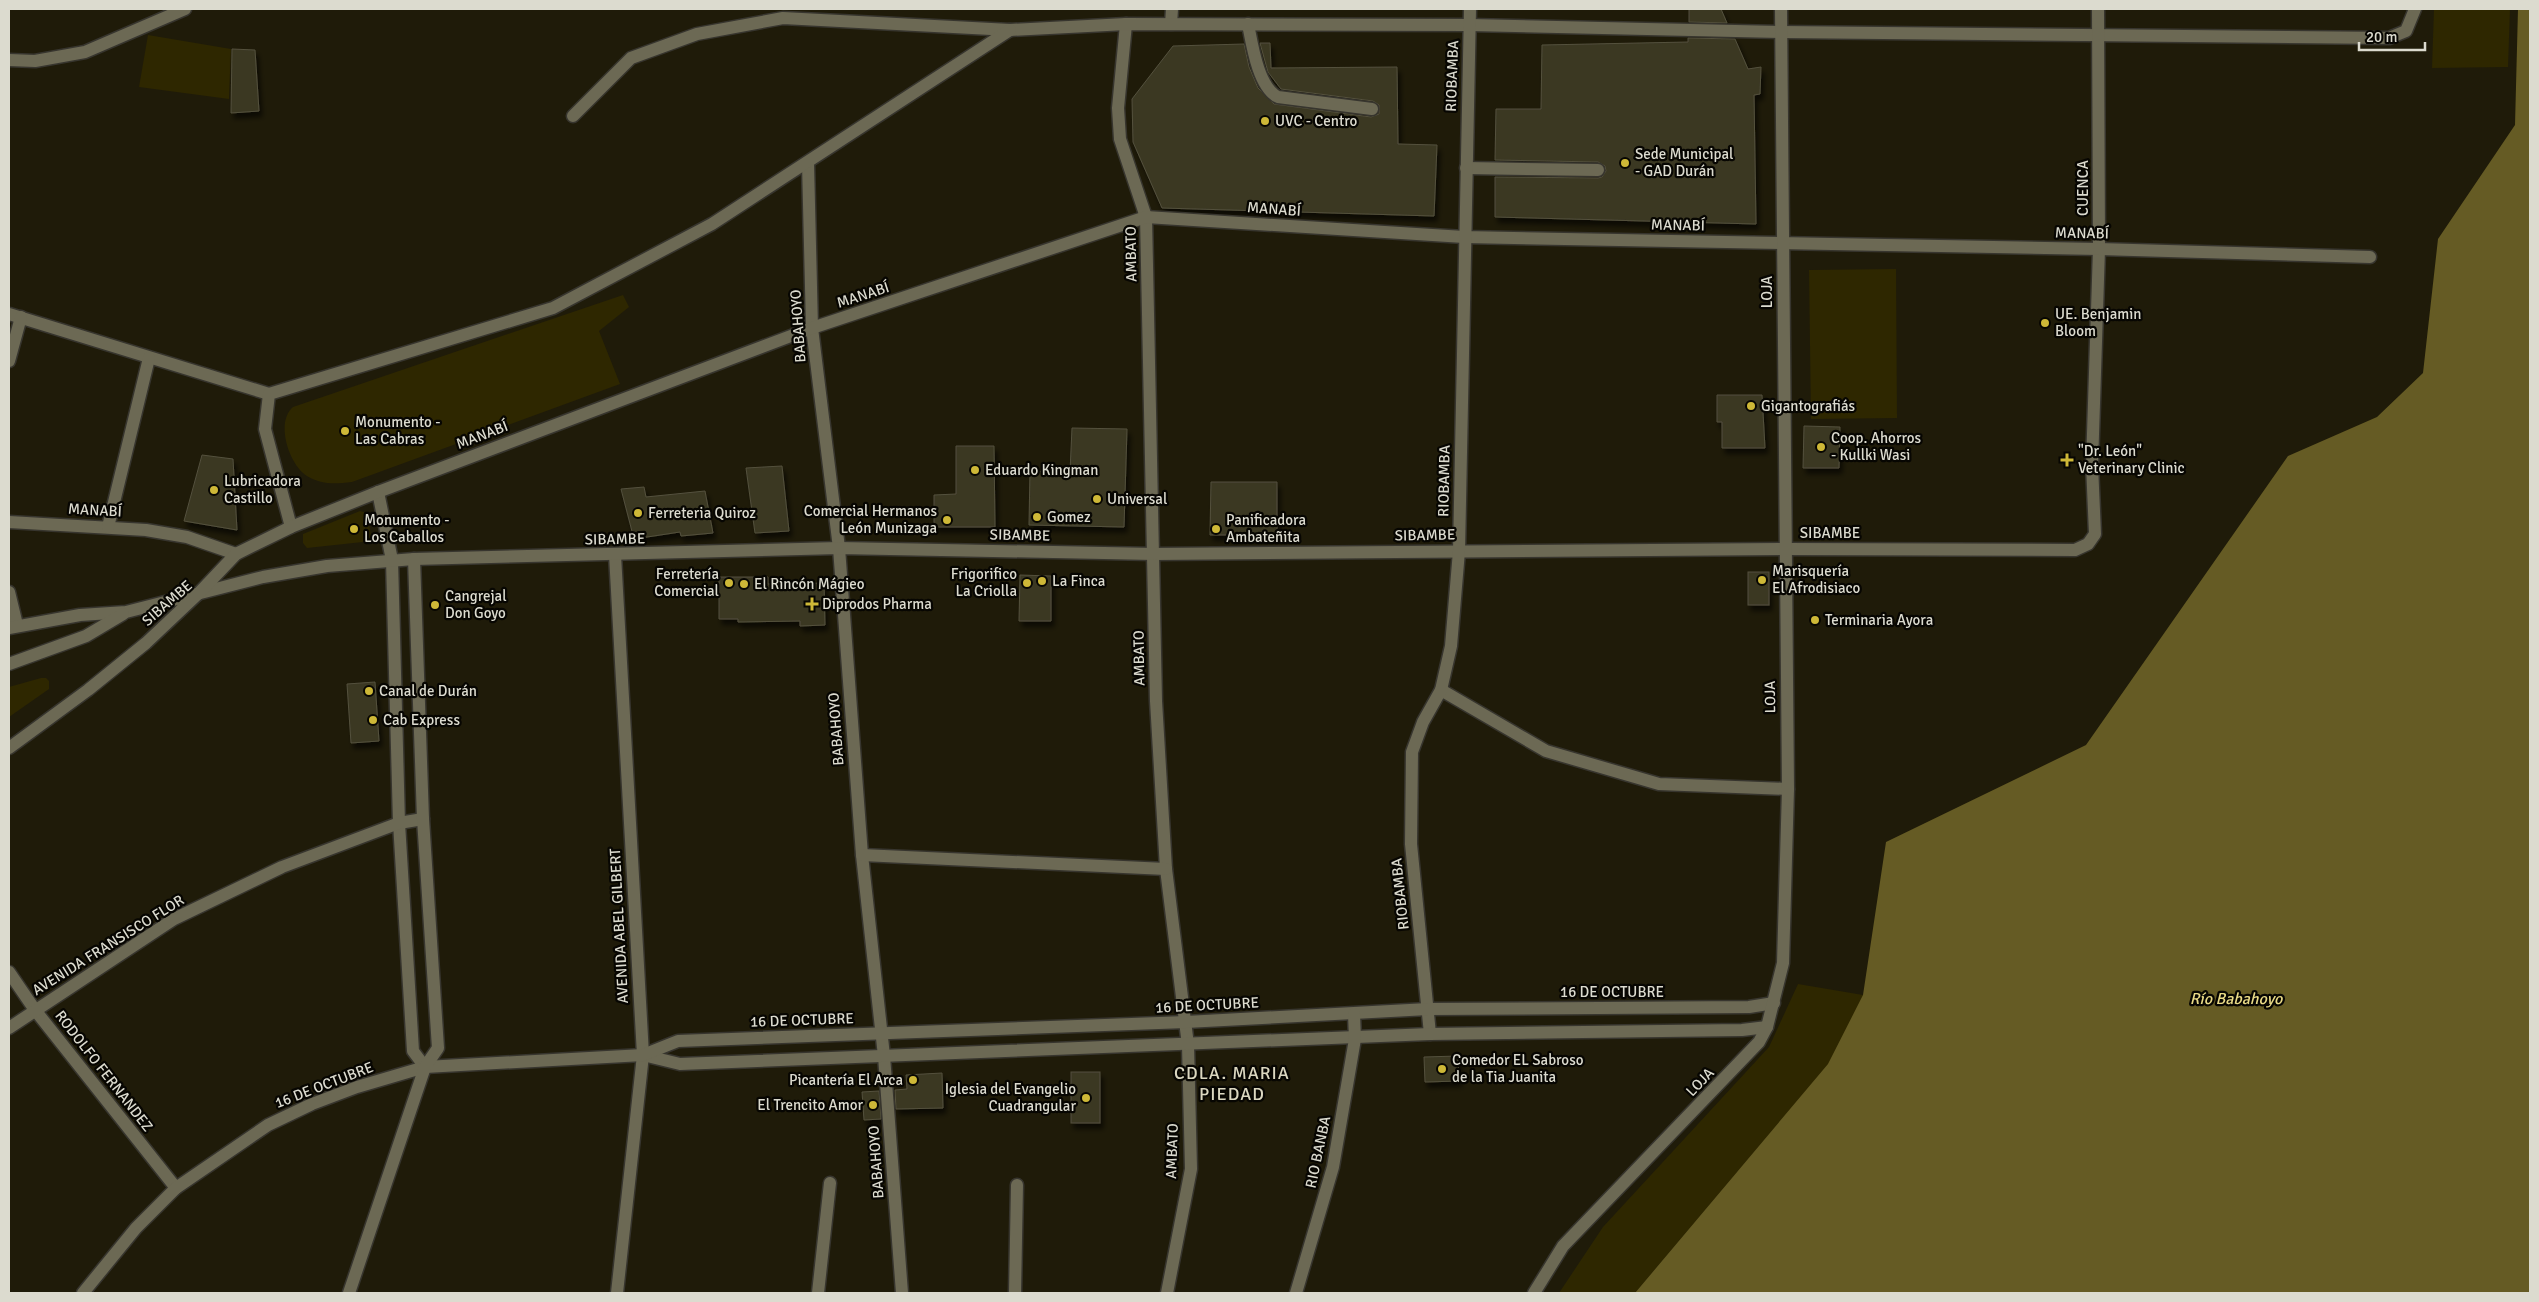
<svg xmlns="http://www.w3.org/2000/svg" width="2539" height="1302" viewBox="0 0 2539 1302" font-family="Signika,sans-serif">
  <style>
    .green { fill: #2e2700 }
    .water { fill: #655b24 }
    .building { fill: #3a3724; stroke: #54513d; filter: url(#shadow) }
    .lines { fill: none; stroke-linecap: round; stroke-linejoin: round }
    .minor-casing { stroke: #37352e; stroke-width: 15 }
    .minor { stroke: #6c6954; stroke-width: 12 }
    .poi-dot { fill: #ceb837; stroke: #070602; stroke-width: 2 }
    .labels { text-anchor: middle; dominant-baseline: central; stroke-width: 4.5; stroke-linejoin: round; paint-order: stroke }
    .street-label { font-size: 15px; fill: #dcdbcf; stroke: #070602 }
    .poi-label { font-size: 15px; fill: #dcdbcf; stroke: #070602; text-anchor: start }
    .water-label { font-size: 16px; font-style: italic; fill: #eadb87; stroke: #070602 }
    .quarter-label { font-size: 18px; letter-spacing: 1px; fill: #dbd7c0; stroke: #070602 }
  </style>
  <defs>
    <filter id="shadow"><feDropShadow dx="3" dy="5.5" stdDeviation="2.5" flood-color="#0009"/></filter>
  </defs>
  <rect width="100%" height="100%" fill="#1f1b09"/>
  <!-- green -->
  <g class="green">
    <polygon points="2434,9 2510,9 2508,67 2432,68"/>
    <polygon points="148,35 231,49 229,99 139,87"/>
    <polygon points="1896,269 1897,418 1811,419 1809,270"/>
    <path d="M623 295 629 307 599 331 620 384 352 482C335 484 322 485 307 476 289 465 275 422 293 407Z"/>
    <polygon points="360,511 367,513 372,541 307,548 303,543 303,534"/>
    <polygon points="41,678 46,678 49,681 49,689 9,717 9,687"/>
    <polygon points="1798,984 1863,995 1858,1029 1635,1293 1559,1293 1603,1227 1769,1047"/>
  </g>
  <!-- water -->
  <polygon class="water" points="2518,9 2530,9 2530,1293 1635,1293 1828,1064 1863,995 1886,842 2086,745 2288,456 2377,417 2423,373 2438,239 2515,125"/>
  <!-- building -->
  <g class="building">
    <polygon points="1689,9 1721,9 1727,23 1689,22"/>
    <polygon points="1688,38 1735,39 1748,69 1761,67 1760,94 1754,95 1756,224 1495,217 1495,177 1598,178 1602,177 1606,171 1605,166 1598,162 1495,160 1496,109 1541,109 1542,45 1688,42"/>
    <polygon points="1260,43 1270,43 1271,68 1397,67 1398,144 1437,145 1434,216 1162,208 1133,142 1132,99 1173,46 1244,44 1249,67 1258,88 1274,104 1371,117 1379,114 1379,105 1373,101 1281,89 1268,72"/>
    <polygon points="232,49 255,50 259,111 231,113"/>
    <polygon points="1717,395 1762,395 1765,448 1722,448 1722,422 1717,422"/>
    <polygon points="1804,426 1840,427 1839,468 1803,468"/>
    <polygon points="1072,428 1127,429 1124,527 1029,525 1030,471 1070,472"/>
    <polygon points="956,446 994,446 995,527 934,527 934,495 956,494"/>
    <polygon points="202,455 233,459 237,530 184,521"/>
    <polygon points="782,466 789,531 755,533 746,468"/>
    <polygon points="1211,482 1277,482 1277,535 1210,535"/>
    <polygon points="644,487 646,497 705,491 713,533 681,536 680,532 634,539 621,489"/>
    <rect x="1748" y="572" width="21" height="33"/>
    <polygon points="1020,575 1051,576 1051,621 1019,621"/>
    <polygon points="719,577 768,577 768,584 824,583 825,625 800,626 800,621 738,622 738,619 719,619"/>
    <polygon points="375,682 379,741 351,743 347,684"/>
    <polygon points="1458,1056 1459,1081 1425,1082 1424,1057"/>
    <rect x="1071" y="1072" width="29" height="51"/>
    <polygon points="942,1073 943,1108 896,1109 895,1090 907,1089 906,1075"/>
    <polygon points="879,1091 881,1119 864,1120 862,1092"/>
  </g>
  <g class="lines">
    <defs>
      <g id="minor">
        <polyline points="1126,24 1118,108 1120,139 1146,217 1156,701 1166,869 1188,1045 1191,1169 1167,1293"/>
        <polyline points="1171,24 1172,9"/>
        <path d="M1248 24C1252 44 1258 87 1278 97L1372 109"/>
        <polyline points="9,60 35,61 85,52 185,9"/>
        <polyline points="573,116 631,58 697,34 783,18 1010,30 1126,24 1470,25 1781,32 2389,38 2406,31 2415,9"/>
        <polyline points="808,163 812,328 839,548 862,855 884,1056 902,1293"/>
        <polyline points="1466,168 1598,170"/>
        <polyline points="9,314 269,394"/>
        <polyline points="9,361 21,317"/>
        <polyline points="378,492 392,560 399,823 413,1051 425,1067"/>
        <polyline points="9,522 146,530 187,537 236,554"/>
        <polyline points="108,527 149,358"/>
        <polyline points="291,527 265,429 269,394 553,308 712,224 1010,30"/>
        <polyline points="615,555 643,1055 617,1293"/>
        <polyline points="9,592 17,625"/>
        <polyline points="9,628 80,615 126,612 263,577 327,566 414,559 839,548 1154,554 1785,549 2075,550 2088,544 2095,534 2092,465 2099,249 2098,9"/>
        <polyline points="9,664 86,636 123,614"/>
        <polyline points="1441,690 1546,751 1659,784 1788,789"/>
        <polyline points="9,748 88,690 146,643 200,592 236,554 291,527 378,492 812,328 1146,217 1464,237 2099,249 2370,257"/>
        <polyline points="862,855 1166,869"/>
        <polyline points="9,972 35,1010 176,1188"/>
        <polyline points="9,1028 174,919 282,867 399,823 423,819"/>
        <polyline points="1430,1034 1411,844 1412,752 1423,722 1441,690 1451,646 1459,551 1470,9"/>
        <polyline points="643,1055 680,1064 1430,1034 1742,1030 1767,1027"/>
        <polyline points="83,1293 136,1228 176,1188 268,1125 312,1104 357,1087 425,1067 643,1055 678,1041 1186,1022 1428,1009 1749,1007 1774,1003"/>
        <polyline points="349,1293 425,1067 438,1048 423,819 414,559"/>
        <polyline points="818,1293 830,1183"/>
        <polyline points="1015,1293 1017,1185"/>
        <polyline points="1296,1293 1333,1167 1355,1039 1354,1014"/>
        <polyline points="1534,1293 1563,1246 1759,1042 1767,1027 1783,963 1788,789 1781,9"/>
      </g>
    </defs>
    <!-- minor casing -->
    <use href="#minor" class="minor-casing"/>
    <!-- minor -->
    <use href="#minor" class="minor"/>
  </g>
  <!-- markers -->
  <g class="poi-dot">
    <circle cx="1265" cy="121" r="5"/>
    <circle cx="1625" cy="163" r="5"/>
    <circle cx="2045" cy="323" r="5"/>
    <circle cx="1751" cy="406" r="5"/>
    <circle cx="345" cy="431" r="5"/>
    <circle cx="1821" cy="447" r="5"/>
    <path d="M2064.5 452.5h5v5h5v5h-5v5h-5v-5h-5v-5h5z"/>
    <circle cx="975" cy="470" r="5"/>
    <circle cx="214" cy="490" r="5"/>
    <circle cx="1097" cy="499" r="5"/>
    <circle cx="638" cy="513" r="5"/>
    <circle cx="1037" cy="517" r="5"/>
    <circle cx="947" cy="520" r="5"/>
    <circle cx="354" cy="529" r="5"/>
    <circle cx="1216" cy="529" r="5"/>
    <circle cx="1762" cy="580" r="5"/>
    <circle cx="1042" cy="581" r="5"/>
    <circle cx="729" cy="583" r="5"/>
    <circle cx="1027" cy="583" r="5"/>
    <circle cx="744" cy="584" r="5"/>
    <path d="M809.5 596.5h5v5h5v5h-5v5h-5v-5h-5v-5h5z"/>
    <circle cx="435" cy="605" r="5"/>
    <circle cx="1815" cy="620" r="5"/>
    <circle cx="369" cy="691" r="5"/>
    <circle cx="373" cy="720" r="5"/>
    <circle cx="1442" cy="1069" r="5"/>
    <circle cx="913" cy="1080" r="5"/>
    <circle cx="1086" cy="1098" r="5"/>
    <circle cx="873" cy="1105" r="5"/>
  </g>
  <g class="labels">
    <!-- street labels -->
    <g class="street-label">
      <text transform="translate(1452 76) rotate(-88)">RIOBAMBA</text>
      <text transform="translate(2083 188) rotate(-90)">CUENCA</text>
      <text transform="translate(1274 209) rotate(4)">MANABÍ</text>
      <text transform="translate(1678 225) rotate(1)">MANABÍ</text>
      <text transform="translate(2082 233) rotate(1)">MANABÍ</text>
      <text transform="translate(1131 254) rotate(-91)">AMBATO</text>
      <text transform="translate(1767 292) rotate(-90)">LOJA</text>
      <text transform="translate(863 295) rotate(-18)">MANABÍ</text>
      <text transform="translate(798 326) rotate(-94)">BABAHOYO</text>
      <text transform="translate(482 435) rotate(-21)">MANABÍ</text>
      <text transform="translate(1444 481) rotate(-89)">RIOBAMBA</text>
      <text transform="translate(95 510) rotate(3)">MANABÍ</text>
      <text x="1830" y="533">SIBAMBE</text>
      <text transform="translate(1020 535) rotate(1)">SIBAMBE</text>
      <text transform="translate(1425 535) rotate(-1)">SIBAMBE</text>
      <text transform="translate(615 539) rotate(-1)">SIBAMBE</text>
      <text transform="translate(167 603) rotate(-41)">SIBAMBE</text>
      <text transform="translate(1139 658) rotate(-91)">AMBATO</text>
      <text transform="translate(1770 697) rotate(-91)">LOJA</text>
      <text transform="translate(836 729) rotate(-94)">BABAHOYO</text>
      <text transform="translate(1400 894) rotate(-96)">RIOBAMBA</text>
      <text transform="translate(619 926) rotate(-93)">AVENIDA ABEL GILBERT</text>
      <text transform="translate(108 945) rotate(-32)">AVENIDA FRANSISCO FLOR</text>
      <text x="1612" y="992">16 DE OCTUBRE</text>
      <text transform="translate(1207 1005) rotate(-3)">16 DE OCTUBRE</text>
      <text transform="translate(802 1020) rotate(-2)">16 DE OCTUBRE</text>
      <text transform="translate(104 1071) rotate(52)">RODOLFO FERNANDEZ</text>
      <text transform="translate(1700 1082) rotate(-46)">LOJA</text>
      <text transform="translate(324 1085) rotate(-21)">16 DE OCTUBRE</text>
      <text transform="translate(1172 1151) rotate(-88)">AMBATO</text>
      <text transform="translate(1318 1152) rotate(-78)">RIO BANBA</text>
      <text transform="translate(876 1162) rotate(-94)">BABAHOYO</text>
    </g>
    <!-- poi labels -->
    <g class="poi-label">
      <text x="1275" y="121">UVC - Centro</text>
      <text x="1635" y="154">Sede Municipal<tspan x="1635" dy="17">- GAD Durán</tspan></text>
      <text x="2055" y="314">UE. Benjamin<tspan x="2055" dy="17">Bloom</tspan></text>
      <text x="1761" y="406">Gigantografiás</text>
      <text x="355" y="422">Monumento -<tspan x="355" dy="17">Las Cabras</tspan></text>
      <text x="1831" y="438">Coop. Ahorros<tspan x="1831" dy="17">- Kullki Wasi</tspan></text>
      <text x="2078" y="451">"Dr. León"<tspan x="2078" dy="17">Veterinary Clinic</tspan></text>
      <text x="985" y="470">Eduardo Kingman</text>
      <text x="224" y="481">Lubricadora<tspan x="224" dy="17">Castillo</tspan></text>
      <text x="1107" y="499">Universal</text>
      <text x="937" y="511" text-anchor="end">Comercial Hermanos<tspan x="937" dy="17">León Munizaga</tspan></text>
      <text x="648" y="513">Ferreteria Quiroz</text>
      <text x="1047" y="517">Gomez</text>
      <text x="364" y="520">Monumento -<tspan x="364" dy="17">Los Caballos</tspan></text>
      <text x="1226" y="520">Panificadora<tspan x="1226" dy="17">Ambateñita</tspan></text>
      <text x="1772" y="571">Marisquería<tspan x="1772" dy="17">El Afrodisiaco</tspan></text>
      <text x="719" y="574" text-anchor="end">Ferretería<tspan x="719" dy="17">Comercial</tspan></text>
      <text x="1017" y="574" text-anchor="end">Frigorifico<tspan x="1017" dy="17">La Criolla</tspan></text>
      <text x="1052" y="581">La Finca</text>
      <text x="754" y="584">El Rincón Mágieo</text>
      <text x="445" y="596">Cangrejal<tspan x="445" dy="17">Don Goyo</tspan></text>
      <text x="822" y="604">Diprodos Pharma</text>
      <text x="1825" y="620">Terminaria Ayora</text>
      <text x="379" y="691">Canal de Durán</text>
      <text x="383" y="720">Cab Express</text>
      <text x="1452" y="1060">Comedor EL Sabroso<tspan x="1452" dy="17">de la Tia Juanita</tspan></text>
      <text x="903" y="1080" text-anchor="end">Picantería El Arca</text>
      <text x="1076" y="1089" text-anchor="end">Iglesia del Evangelio<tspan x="1076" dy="17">Cuadrangular</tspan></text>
      <text x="863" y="1105" text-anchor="end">El Trencito Amor</text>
    </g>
    <!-- water labels -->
    <g class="water-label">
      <text x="2236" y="999">Río Babahoyo</text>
    </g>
    <!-- quarter labels -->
    <g class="quarter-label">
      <text x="1232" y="1073">CDLA. MARIA<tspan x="1232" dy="21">PIEDAD</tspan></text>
    </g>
  </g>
  <!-- border -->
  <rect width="2539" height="1302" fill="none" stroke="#dcdbcf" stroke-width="20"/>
  <!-- scale -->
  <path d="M2359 42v8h66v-8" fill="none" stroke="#dcdbcf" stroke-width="2.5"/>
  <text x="2366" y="42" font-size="15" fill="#dcdbcf" stroke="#070602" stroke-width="4" paint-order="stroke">20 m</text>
</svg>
